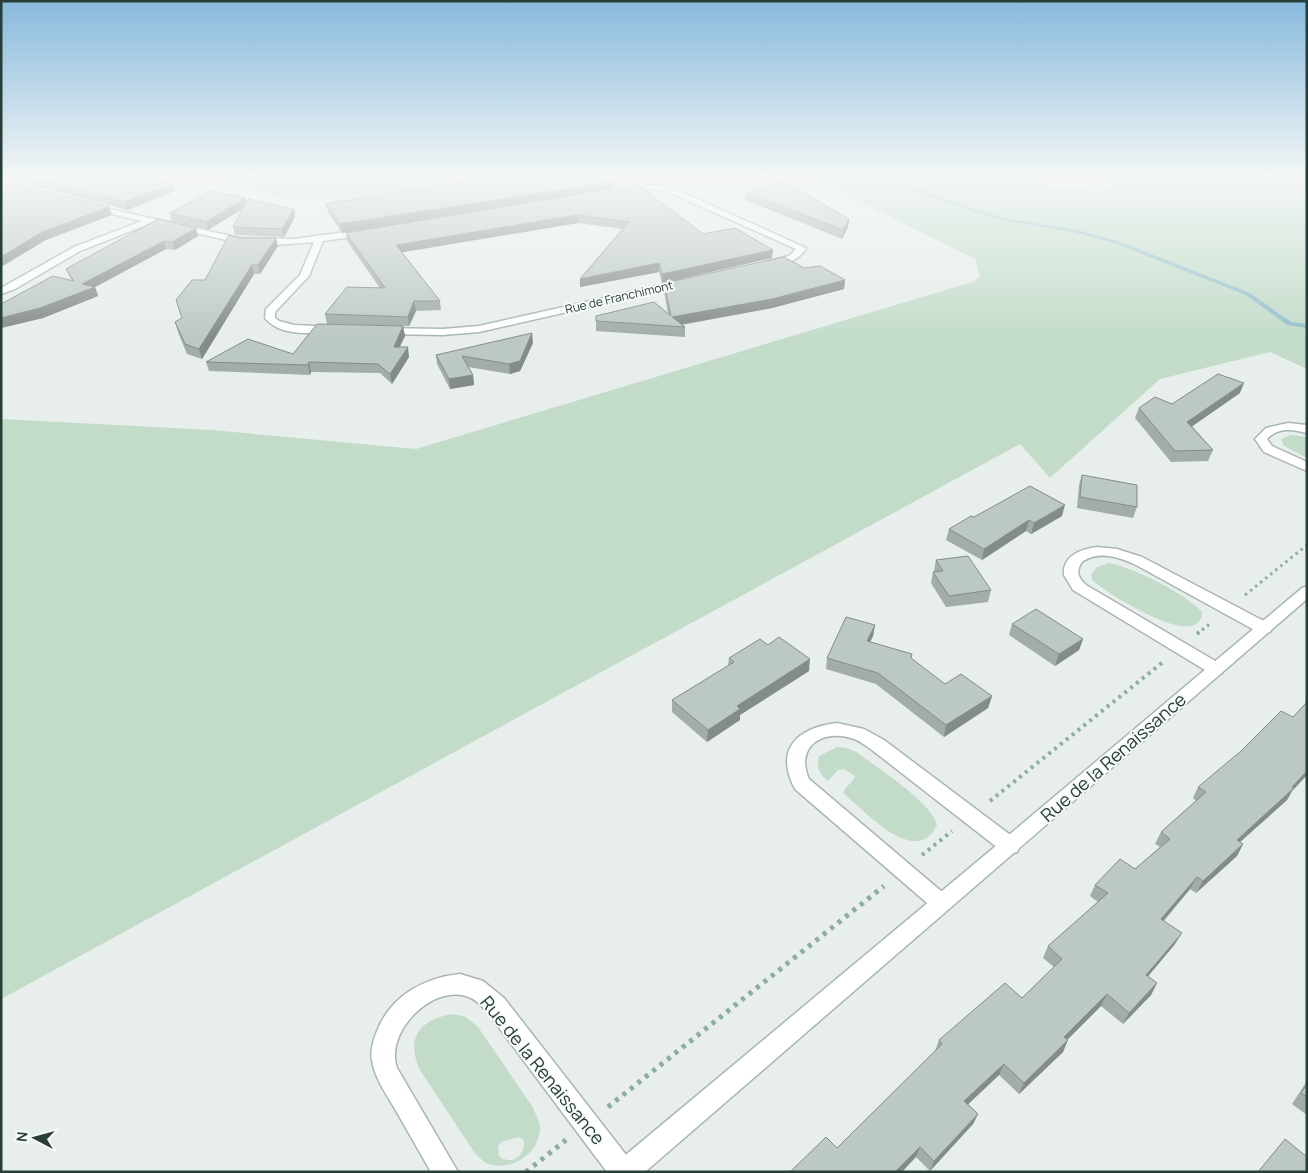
<svg xmlns="http://www.w3.org/2000/svg" width="1308" height="1173" viewBox="0 0 1308 1173" font-family="Manrope,sans-serif">
  <style>
    .green { fill: #c3dcca; fill-rule: evenodd }
    .lines { fill: none; stroke-linecap: round; stroke-linejoin: round }
    .stream { fill: #96c1cb; fill-rule: evenodd }
    .street-casing { stroke: #aab6b2; stroke-width: 3 }
    .secondary-casing { stroke: #a6b8b3; stroke-width: 3 }
    .path-far3 { stroke: #8bada4; stroke-width: 2; stroke-dasharray: 1 2; stroke-linecap: butt }
    .path-far2 { stroke: #8bada4; stroke-width: 3; stroke-dasharray: 2.5 4; stroke-linecap: butt }
    .path-far1 { stroke: #8bada4; stroke-width: 4; stroke-dasharray: 3 4.5; stroke-linecap: butt }
    .path { stroke: #8bada4; stroke-width: 5; stroke-dasharray: 4 5.5; stroke-linecap: butt }
    .street { fill: #fff; fill-rule: evenodd }
    .secondary { fill: #fff; fill-rule: evenodd }
    .wall { fill: #a2aca9 }
    .shaded-wall { fill: #848c89 }
    .building { fill: #bcc8c4; stroke: #848c89 }
    .labels { text-anchor: middle; dominant-baseline: central; stroke-width: 4; stroke-linejoin: round; paint-order: stroke }
    .far-street-label { font-size: 12px; fill: #273e39; stroke: #f7faf9 }
    .near-street-label { font-size: 18px; fill: #273e39; stroke: #f7faf9 }
  </style>
  <rect width="100%" height="100%" fill="#e7eeeb"/>
  <!-- green -->
  <g class="green">
    <polygon points="199,175 479,175 343,201 282,198"/>
    <polygon points="807,175 978,175 1098,192 1124,175 1307,175 1307,369 1270,352 1160,379 1050,478 1020,444 1,999 1,419 212,430 416,449 972,282 980,277 975,259"/>
    <polygon points="1291,435 1307,437 1307,458 1284,446 1281,439"/>
    <path d="M1109 563C1132 567 1187 594 1202 612 1201 654 1105 592 1092 580L1091 574 1097 567Z"/>
    <path d="M837 747 847 748 858 753C879 770 930 800 937 825 916 869 865 811 843 793 846 785 853 783 855 776L844 769 838 770 828 781C819 773 816 767 819 756Z"/>
    <path d="M453 1014 466 1017 478 1027 532 1106C535 1113 540 1121 540 1128 540 1154 510 1173 486 1163 482 1161 478 1156 474 1152L420 1070C405 1038 420 1019 453 1014ZM518 1137 523 1139C528 1154 511 1167 499 1156L498 1147 501 1142Z"/>
  </g>
  <g class="lines">
    <!-- stream -->
    <polygon class="stream" points="872,175 878,175 974,209 1008,219 1073,229 1118,241 1250,293 1291,322 1307,324 1307,328 1287,325 1246,295 1114,243 1073,232 1005,221 970,211"/>
    <defs>
      <g id="street">
        <path d="M649 185 671 187 806 248C800 261 778 268 765 266V262L789 256 796 249 666 191 649 189 622 193 618 191 622 189Z"/>
        <path d="M87 204 240 238 294 239 367 229 371 232 367 235 323 241 309 276 275 312V318L279 321 294 325 337 327 338 329 337 331 333 332C312 333 280 337 265 318L266 309 300 275 314 242 276 245 240 243 151 223 80 251 15 289 1 294V288L74 247 142 221 87 208Z"/>
        <polygon points="682,280 687,283 685,285 479,332 443,335 383,334 378,331 383,328 443,329 479,326"/>
        <path d="M1288 423 1307 425V433C1292 429 1278 427 1267 439L1272 446 1307 462V471L1264 452 1255 439 1266 428Z"/>
        <path d="M1097 547 1117 549 1142 557 1258 618 1270 624 1272 628 1270 632 1264 633 1258 632 1138 566C1121 558 1101 550 1083 561 1075 570 1078 578 1086 585L1222 665 1224 669 1222 673 1216 675 1210 673 1073 590 1064 575C1062 556 1081 549 1097 547Z"/>
        <path d="M837 723 864 729 884 740 1017 840 1020 846 1017 852 1010 854 1003 852 872 750C865 745 859 740 851 738 821 729 795 748 809 779L948 897 951 903 948 909 941 912 934 909 795 789C774 749 797 728 837 723Z"/>
        <path d="M460 974 483 981 504 998 620 1147 632 1163 636 1172H607L488 1013C483 1008 478 1001 471 998 435 981 384 1031 397 1068L458 1172H431C419 1151 407 1130 395 1109 386 1094 375 1078 372 1061 370 1051 373 1041 377 1031 391 996 423 978 460 974Z"/>
      </g>
      <polygon id="secondary" points="1307,586 1307,599 645,1172 612,1172 616,1163 1003,840 1302,588"/>
    </defs>
    <!-- street casing -->
    <use href="#street" class="street-casing"/>
    <!-- secondary casing -->
    <use href="#secondary" class="secondary-casing"/>
    <!-- path-far3 -->
    <polyline class="path-far3" points="712,188 760,175"/>
    <!-- path-far2 -->
    <g class="path-far2">
      <polyline points="1245,595 1307,545"/>
      <polyline points="1202,630 1211,623"/>
    </g>
    <!-- path-far1 -->
    <g class="path-far1">
      <polyline points="1197,634 1203,629"/>
      <polyline points="990,801 1163,662"/>
      <polyline points="922,855 952,831"/>
    </g>
    <!-- path -->
    <g class="path">
      <polyline points="608,1107 884,886"/>
      <polyline points="526,1172 566,1140"/>
    </g>
    <!-- street -->
    <use href="#street" class="street"/>
    <!-- secondary -->
    <use href="#secondary" class="secondary"/>
  </g>
  <!-- wall -->
  <g class="wall">
    <polygon points="9,175 136,175 173,184 175,191 127,210 11,180"/>
    <polygon points="498,180 614,182 614,189 625,190 703,234 772,258 662,283 659,272 580,287 580,279 623,229 578,223 402,252 440,301 441,310 416,311 409,326 327,324 325,314 380,288 347,241 346,233 435,218 342,233 328,212 326,204"/>
    <polygon points="746,193 849,219 848,227 842,239 745,200"/>
    <polygon points="246,203 294,209 295,217 284,237 235,235 233,227 243,209 208,230 172,221 170,213"/>
    <polygon points="196,228 198,236 175,250 166,249 95,287 98,296 43,318 1,328 1,304 72,281 66,269"/>
    <polygon points="278,246 260,274 254,274 202,359 187,354 178,332 175,322 182,318 205,280"/>
    <polygon points="804,268 845,280 844,289 772,308 682,325 685,327 685,337 596,331 596,316 668,314 664,292 664,283"/>
    <polygon points="403,326 405,336 400,347 409,357 392,384 380,373 311,372 310,375 209,371 206,362 293,354"/>
    <polygon points="533,343 520,371 510,374 468,367 473,375 474,385 450,389 437,364 436,355"/>
    <polygon points="1240,393 1192,426 1213,450 1208,461 1171,462 1135,418 1139,408 1172,404"/>
    <polygon points="1082,475 1137,507 1133,518 1077,508 1079,485"/>
    <polygon points="1062,516 1031,534 1026,531 982,560 946,540 949,529 974,517"/>
    <polygon points="936,560 991,590 988,602 946,607 931,583 933,572 935,572 934,571"/>
    <polygon points="1012,624 1083,639 1079,650 1055,666 1009,635"/>
    <polygon points="875,625 873,636 870,642 911,659 945,684 992,696 988,708 944,737 876,684 826,669 827,658"/>
    <polygon points="768,645 809,671 740,715 740,720 707,742 672,712 672,700 728,666 729,658"/>
    <polygon points="1307,702 1307,775 1292,791 1287,800 1240,842 1243,844 1237,856 1196,893 1190,889 1164,921 1175,944 1148,976 1157,983 1151,995 1123,1024 1101,1006 1067,1040 1063,1052 1019,1094 999,1075 968,1104 978,1114 973,1124 930,1171 916,1157 935,1051 939,1040 1022,998 1054,967 1043,958 1048,946 1098,902 1090,896 1095,885 1135,869 1160,847 1155,844 1161,832 1196,801 1193,798 1198,787 1293,717"/>
    <polygon points="1307,1081 1307,1115 1292,1104"/>
  </g>
  <!-- shaded-wall -->
  <g class="shaded-wall">
    <polygon points="614,182 614,190 342,233 340,224"/>
    <polygon points="173,184 175,191 127,210 124,202"/>
    <polygon points="245,198 247,206 208,230 206,222"/>
    <polygon points="109,207 112,215 46,240 1,267 1,257 42,232"/>
    <polygon points="294,209 295,217 284,237 282,229"/>
    <polygon points="577,215 578,223 398,253 396,245"/>
    <polygon points="849,219 848,227 842,239 843,230"/>
    <polygon points="196,228 198,236 175,250 172,242"/>
    <polygon points="276,238 278,246 260,274 258,265"/>
    <polygon points="164,241 166,249 95,287 98,296 43,318 1,328 1,318 82,284"/>
    <polygon points="773,250 772,258 662,283 662,274"/>
    <polygon points="659,263 659,272 580,287 580,279"/>
    <polygon points="252,265 254,274 202,359 199,349"/>
    <polygon points="845,280 844,289 772,308 672,326 672,317"/>
    <polygon points="414,301 416,311 409,326 408,317"/>
    <polygon points="403,326 405,336 395,356 394,347"/>
    <polygon points="532,333 533,343 520,371 510,374 509,364"/>
    <polygon points="408,347 409,357 392,384 390,374"/>
    <polygon points="309,362 311,372 310,375 308,365"/>
    <polygon points="473,375 474,385 450,389 449,379"/>
    <polygon points="1244,383 1240,393 1184,432 1187,422"/>
    <polygon points="1065,505 1062,516 1031,534 1034,523"/>
    <polygon points="1029,520 1026,531 982,560 984,549"/>
    <polygon points="875,625 873,636 865,653 867,641"/>
    <polygon points="1083,639 1079,650 1055,666 1059,654"/>
    <polygon points="810,659 809,671 740,715 740,720 707,742 708,730 737,706"/>
    <polygon points="992,696 988,708 944,737 946,725"/>
    <polygon points="1307,771 1307,775 1292,791 1287,800 1230,851 1237,840 1292,787"/>
    <polygon points="1243,844 1237,856 1196,893 1203,881"/>
    <polygon points="1197,877 1190,889 1155,930 1161,919"/>
    <polygon points="1182,933 1175,944 1140,986 1146,975"/>
    <polygon points="1157,983 1151,995 1123,1024 1129,1013"/>
    <polygon points="1107,994 1101,1006 1059,1048 1064,1037"/>
    <polygon points="1068,1040 1063,1052 1019,1094 1024,1083"/>
    <polygon points="1004,1064 999,1075 960,1112 964,1101"/>
    <polygon points="978,1114 973,1124 930,1171 934,1161"/>
    <polygon points="920,1147 916,1157 902,1172 895,1172"/>
  </g>
  <!-- building -->
  <g class="building">
    <polygon points="16,175 136,175 173,184 124,202"/>
    <polygon points="532,175 604,175 614,182 340,224 326,204 489,177 498,180"/>
    <polygon points="1,179 10,183 109,207 42,232 1,257"/>
    <polygon points="780,182 792,186 849,219 843,230 746,193"/>
    <polygon points="638,185 703,234 735,228 773,250 662,274 659,263 580,279 629,222 577,215 396,245 440,301 414,301 408,317 325,314 347,287 385,288 346,233 621,187 625,190 625,187"/>
    <polygon points="210,191 245,198 206,222 170,213"/>
    <polygon points="248,199 294,209 282,229 233,227"/>
    <polygon points="158,219 196,228 172,242 164,241 82,284 95,287 40,308 1,318 1,304 53,276 74,281 66,269"/>
    <polygon points="229,235 239,238 276,238 258,265 252,265 199,349 185,344 175,322 182,318 176,300 192,280 205,280"/>
    <polygon points="784,257 804,268 820,266 845,280 772,299 672,317 685,327 596,321 596,316 654,302 671,316 664,283"/>
    <polygon points="317,324 403,326 394,347 408,347 390,374 378,364 309,362 308,365 206,362 248,339 293,354"/>
    <polygon points="532,333 520,361 509,364 462,356 473,375 449,379 436,355"/>
    <polygon points="1218,374 1244,383 1187,422 1213,450 1175,451 1139,408 1155,397 1172,404"/>
    <polygon points="1082,475 1137,485 1137,507 1080,497"/>
    <polygon points="1030,486 1065,505 1034,523 1029,520 984,549 949,529 971,516 974,517"/>
    <polygon points="968,556 991,590 949,596 933,572 943,571 936,560"/>
    <polygon points="1036,609 1083,639 1059,654 1012,624"/>
    <polygon points="846,617 875,625 867,641 912,654 911,658 945,684 961,674 992,696 946,725 878,673 827,658"/>
    <polygon points="779,637 810,659 737,706 740,709 708,730 672,700 734,662 729,658 760,639 768,645"/>
    <polygon points="1307,702 1307,771 1292,787 1294,788 1237,840 1243,844 1203,881 1197,877 1161,919 1182,933 1146,975 1157,983 1129,1013 1107,994 1064,1037 1068,1040 1024,1083 1004,1064 964,1101 978,1114 934,1161 920,1147 895,1172 790,1172 826,1137 837,1148 942,1044 939,1040 1005,983 1022,998 1062,959 1048,946 1108,893 1095,885 1120,859 1135,869 1170,839 1161,832 1206,792 1198,787 1241,751 1281,711 1293,717"/>
    <polygon points="1307,1084 1307,1097 1301,1093"/>
    <polygon points="1285,1139 1307,1157 1307,1172 1258,1172"/>
  </g>
  <!-- sky -->
  <linearGradient id="sky" x2="0" y2="1"><stop stop-color="#87b9dc"/><stop offset="0.52" stop-color="#f4f7f6"/><stop offset="1" stop-color="#f4f7f6" stop-opacity="0"/></linearGradient>
  <rect width="1308" height="339" fill="url(#sky)"/>
  <g class="labels">
    <!-- far-street labels -->
    <g class="far-street-label">
      <text transform="translate(619 297) rotate(-13)">Rue de Franchimont</text>
    </g>
    <!-- near-street labels -->
    <g class="near-street-label">
      <text transform="translate(1113 757) rotate(-41)">Rue de la Renaissance</text>
      <text transform="translate(543 1070) rotate(51)">Rue de la Renaissance</text>
    </g>
  </g>
  <!-- border -->
  <rect width="1308" height="1173" fill="none" stroke="#273e39" stroke-width="5"/>
  <!-- north arrow -->
  <g transform="translate(35 1138) rotate(276)" stroke="#f7faf9" stroke-width="4" paint-order="stroke">
  <path d="M0-4L9 19L0 12L-9 19Z" fill="#273e39"/>
  <text y="-8" font-size="14" font-weight="bold" text-anchor="middle" fill="#273e39">N</text>
  </g>
</svg>
